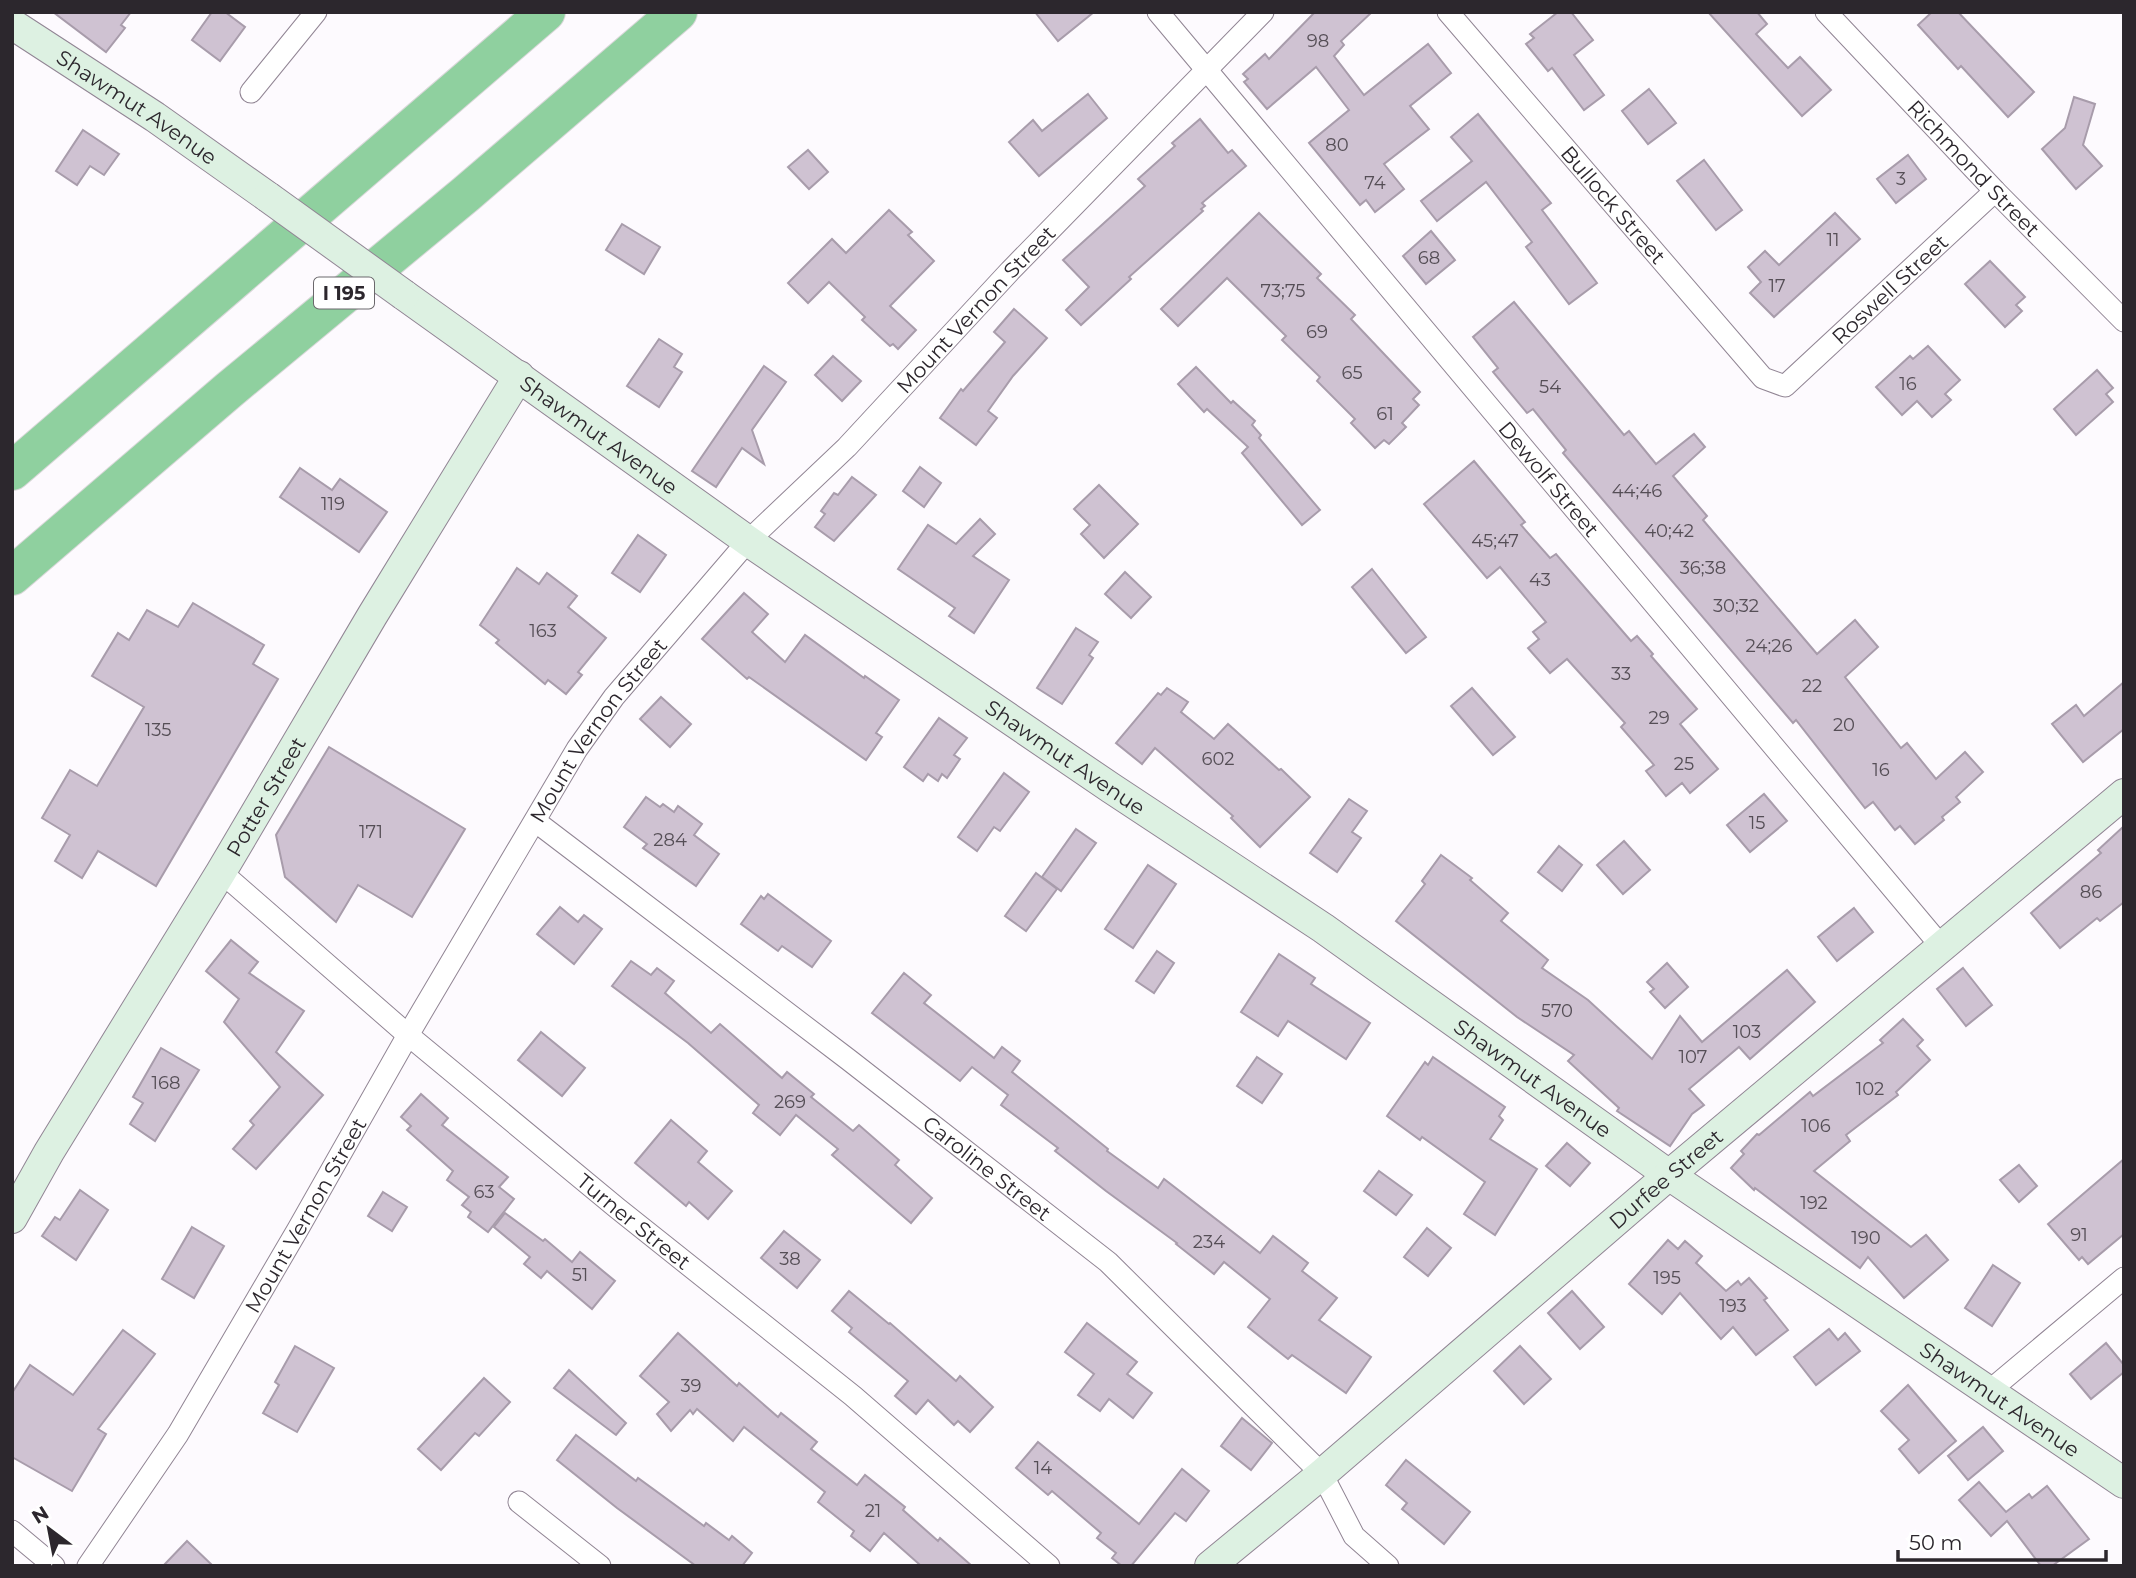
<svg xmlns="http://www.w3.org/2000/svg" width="2136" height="1578" viewBox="0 0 2136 1578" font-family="Montserrat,sans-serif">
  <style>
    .building { fill: #cfc2d2; stroke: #a89cab; stroke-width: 2 }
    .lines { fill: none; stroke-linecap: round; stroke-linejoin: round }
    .street-casing { stroke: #918594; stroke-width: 23 }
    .secondary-casing { stroke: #918594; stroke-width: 32 }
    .highway-casing { stroke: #d9d8d9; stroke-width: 40 }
    .street { stroke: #fff; stroke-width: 21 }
    .secondary { stroke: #ddf1e2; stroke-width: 30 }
    .highway { stroke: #8fd09f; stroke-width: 38 }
    .secondary-bridge-casing { stroke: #918594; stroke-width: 32; stroke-linecap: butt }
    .secondary-bridge { stroke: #ddf1e2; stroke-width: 30 }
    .labels { text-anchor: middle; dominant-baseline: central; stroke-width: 7; stroke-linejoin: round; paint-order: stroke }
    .number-label { font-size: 18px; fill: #554e56 }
    .shield { fill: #fff; stroke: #6b686c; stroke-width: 2 }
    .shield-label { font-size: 19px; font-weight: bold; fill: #2c272d }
    .street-label { font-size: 21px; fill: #2c272d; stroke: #fff }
  </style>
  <rect width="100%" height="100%" fill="#fdfafe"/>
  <!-- building -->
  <g class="building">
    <polygon points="53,12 131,12 121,25 125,28 106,52"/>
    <polygon points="212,12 225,12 245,27 220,61 192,40"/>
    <polygon points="1035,12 1094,12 1058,41"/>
    <polygon points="1315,12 1372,12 1341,41 1344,45 1334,56 1364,95 1428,44 1451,73 1410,106 1429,129 1384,164 1404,189 1375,212 1366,200 1360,205 1309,143 1349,110 1316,67 1267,109 1244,82 1248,79 1243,74 1265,54 1269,59"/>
    <polygon points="1558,12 1571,12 1593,40 1574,55 1604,95 1584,110 1552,68 1548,71 1526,44 1534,38 1530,34"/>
    <polygon points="1708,12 1757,12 1767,24 1756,34 1788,68 1800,57 1831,90 1802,116"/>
    <polygon points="1932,12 1958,12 2034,92 2008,117 1961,66 1958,69 1918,25"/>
    <polygon points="1649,89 1676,123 1648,144 1622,111"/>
    <polygon points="1088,94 1107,118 1039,176 1009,142 1033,120 1042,131"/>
    <polygon points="2074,97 2095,104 2083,145 2102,166 2076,189 2042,149 2065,128"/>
    <polygon points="1478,114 1551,203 1542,210 1597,283 1569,304 1526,247 1532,242 1486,182 1437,221 1421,201 1472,161 1451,137"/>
    <polygon points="1200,119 1228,153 1232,150 1246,166 1202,203 1205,206 1201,209 1203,211 1129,277 1131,279 1081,325 1066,310 1089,287 1063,260 1145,186 1138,179 1175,146 1172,143"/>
    <polygon points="83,130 119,154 104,175 90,166 77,185 56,171"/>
    <polygon points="808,150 828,172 809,189 788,167"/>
    <polygon points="1908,155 1926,179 1896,203 1877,179"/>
    <polygon points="1704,160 1742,210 1716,230 1677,181"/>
    <polygon points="889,210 912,232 908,235 934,261 890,306 916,330 898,349 893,344 890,346 862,320 865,317 829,282 808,303 788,283 832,239 846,253"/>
    <polygon points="1259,213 1321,274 1317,278 1355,315 1351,319 1420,392 1413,399 1419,405 1402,423 1406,427 1389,444 1384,440 1375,448 1351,423 1355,419 1317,381 1320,377 1282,340 1286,336 1227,278 1178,326 1161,309"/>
    <polygon points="1835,213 1860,239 1774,317 1750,293 1761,282 1748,267 1765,251 1779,265"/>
    <polygon points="622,224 660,247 644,274 606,250"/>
    <polygon points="1431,231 1455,260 1426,284 1403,256"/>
    <polygon points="1990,261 2025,297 2016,305 2022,311 2005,327 1965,284"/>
    <polygon points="1514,302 1624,435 1629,431 1656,464 1694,434 1705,447 1673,476 1707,516 1703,520 1817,654 1855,620 1878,647 1845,677 1901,748 1907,743 1936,779 1965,752 1983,772 1956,797 1960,802 1942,817 1944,820 1915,844 1900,826 1895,830 1873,802 1865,808 1796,720 1793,723 1563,453 1566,450 1533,409 1527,413 1493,372 1498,368 1473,337"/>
    <polygon points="1014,309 1047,338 1013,376 988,411 997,418 976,445 940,418 961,389 963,391 1005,342 994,332"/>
    <polygon points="659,339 682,354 674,367 682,372 659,407 627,386"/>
    <polygon points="1928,346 1960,380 1945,394 1951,400 1932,417 1917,401 1902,415 1876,387 1910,356 1913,359"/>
    <polygon points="833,356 861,381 842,401 815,375"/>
    <polygon points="764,366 786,382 752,430 764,464 742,448 716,487 692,471"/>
    <polygon points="1196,367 1231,403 1233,401 1255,421 1252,425 1261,435 1259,438 1320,510 1302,525 1242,453 1248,447 1207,409 1204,412 1178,384"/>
    <polygon points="2097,370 2113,388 2106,394 2113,402 2076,435 2054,409"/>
    <polygon points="1474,461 1525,522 1521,525 1550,558 1556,554 1631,641 1637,636 1653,654 1651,656 1697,709 1680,724 1718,769 1690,793 1682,783 1666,796 1646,771 1654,765 1621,727 1625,723 1567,659 1550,673 1528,648 1539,639 1533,632 1546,622 1500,567 1487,578 1424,504"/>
    <polygon points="920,467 941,483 924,507 903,491"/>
    <polygon points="300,468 332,490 340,479 387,512 359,552 280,497"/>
    <polygon points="852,477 876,495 834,541 815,527 825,514 821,511 834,493 838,495"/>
    <polygon points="1099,485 1138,524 1104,558 1081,534 1090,525 1074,509"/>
    <polygon points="980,519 995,534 973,556 1009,580 974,633 949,616 955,608 898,569 928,525 956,544"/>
    <polygon points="638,535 666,555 640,592 612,573"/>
    <polygon points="517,568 539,584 547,573 577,596 568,607 606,638 578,672 582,675 566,694 548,680 545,684 496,643 499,640 480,625"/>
    <polygon points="1372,569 1426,637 1406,653 1352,587"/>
    <polygon points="1125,572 1151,597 1131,618 1105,594"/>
    <polygon points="744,593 768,614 752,632 785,662 805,635 864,678 865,676 899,700 876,733 882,737 866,760 749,677 747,679 702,639"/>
    <polygon points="193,603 264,645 253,664 278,679 156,886 98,851 82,878 55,861 70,835 42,818 70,770 97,786 144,707 92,676 118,633 129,640 147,610 178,627"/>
    <polygon points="1076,628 1098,642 1089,655 1093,658 1062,704 1037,688"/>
    <polygon points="2124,682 2124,729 2083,762 2052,724 2076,705 2084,716"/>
    <polygon points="1167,688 1188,702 1181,712 1214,739 1228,724 1279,770 1281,769 1310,797 1260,847 1231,818 1233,816 1155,748 1142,764 1116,743 1158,693 1161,695"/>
    <polygon points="1472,688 1515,737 1493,755 1451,706"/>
    <polygon points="661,697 691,724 670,747 640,719"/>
    <polygon points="939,718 967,738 954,755 960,759 947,778 942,774 938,781 928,774 923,781 904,767"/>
    <polygon points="329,747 465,829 412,917 358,885 336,922 285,877 276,835"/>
    <polygon points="1004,773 1029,792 1000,831 994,827 977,851 958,837"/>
    <polygon points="1764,794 1787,821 1750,852 1727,825"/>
    <polygon points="646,797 660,807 663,804 674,812 678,806 702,824 694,835 719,854 696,886 643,848 647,844 624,827"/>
    <polygon points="1349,799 1367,811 1352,832 1361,838 1337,872 1310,853"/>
    <polygon points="2124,826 2124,902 2100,921 2097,918 2060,948 2031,913 2101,853 2098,850"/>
    <polygon points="1076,829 1096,843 1061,891 1042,877"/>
    <polygon points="1624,841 1650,870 1623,894 1597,865"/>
    <polygon points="1559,846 1582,865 1562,891 1538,872"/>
    <polygon points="1441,855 1472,878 1470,880 1508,913 1501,921 1548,960 1542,968 1588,1000 1652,1059 1680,1016 1702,1042 1787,970 1815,1002 1750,1059 1739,1047 1689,1089 1704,1105 1692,1114 1670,1146 1617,1111 1619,1108 1568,1061 1574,1055 1517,1017 1396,921 1425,884 1422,881"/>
    <polygon points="1148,865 1176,884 1133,948 1105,929"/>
    <polygon points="1036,873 1057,889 1026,931 1005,916"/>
    <polygon points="768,894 831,941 812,967 782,946 778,951 741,924 761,896 764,899"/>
    <polygon points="560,907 578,922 584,915 602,929 574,964 537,934"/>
    <polygon points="1854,908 1873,932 1837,961 1818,937"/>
    <polygon points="231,940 258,962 249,973 304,1011 276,1052 323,1095 256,1169 233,1149 254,1125 250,1121 280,1087 224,1022 239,999 206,971"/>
    <polygon points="1157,951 1174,963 1154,993 1136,981"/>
    <polygon points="1279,954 1315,978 1311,984 1370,1023 1346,1059 1288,1021 1278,1036 1241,1012"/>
    <polygon points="631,961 651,975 657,968 674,981 665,993 711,1033 720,1024 782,1078 787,1072 814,1094 811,1097 853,1131 859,1125 899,1160 895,1165 932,1198 911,1223 832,1155 838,1149 796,1115 780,1135 753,1113 759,1105 688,1043 612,986"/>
    <polygon points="1667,963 1688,987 1665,1008 1650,992 1654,989 1647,982"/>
    <polygon points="1963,968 1992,1005 1966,1026 1937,989"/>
    <polygon points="904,973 931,995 924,1003 994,1058 1002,1047 1020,1061 1012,1072 1108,1149 1107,1151 1158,1188 1164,1179 1260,1253 1273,1236 1308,1263 1302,1271 1337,1298 1319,1320 1371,1357 1346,1393 1292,1355 1288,1359 1248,1327 1270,1299 1224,1262 1214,1274 1176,1244 1177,1243 1106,1191 1055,1151 1058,1148 1001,1105 1008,1095 972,1067 960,1081 872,1013"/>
    <polygon points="1903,1019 1923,1040 1917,1046 1930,1060 1896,1092 1898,1095 1846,1135 1850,1141 1814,1171 1911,1247 1926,1235 1948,1260 1904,1298 1868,1257 1860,1268 1755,1188 1754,1190 1731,1168 1744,1154 1741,1151 1757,1134 1759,1135 1810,1092 1813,1096 1883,1043 1880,1040"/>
    <polygon points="541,1032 585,1068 562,1096 518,1060"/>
    <polygon points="161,1048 199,1070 155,1141 130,1124 143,1103 133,1097"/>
    <polygon points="1257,1057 1282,1074 1262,1103 1237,1086"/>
    <polygon points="1433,1057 1505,1107 1499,1116 1503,1120 1490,1139 1537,1169 1495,1235 1464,1214 1485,1182 1422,1137 1420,1140 1387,1116 1425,1062 1428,1065"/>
    <polygon points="421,1094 448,1118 442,1125 508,1177 499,1187 514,1199 488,1232 468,1217 471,1212 462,1205 469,1197 447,1180 453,1171 407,1130 411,1126 401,1117"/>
    <polygon points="671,1120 707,1151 698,1162 732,1191 708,1219 689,1202 686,1206 635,1163"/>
    <polygon points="1567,1143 1590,1163 1570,1186 1546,1166"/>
    <polygon points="2124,1159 2124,1234 2088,1264 2082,1257 2079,1260 2048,1224"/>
    <polygon points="2019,1165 2037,1186 2019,1202 2000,1180"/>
    <polygon points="1379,1171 1412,1195 1396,1215 1364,1191"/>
    <polygon points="80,1190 108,1210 76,1260 42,1236 55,1217 60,1220"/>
    <polygon points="383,1192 407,1207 392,1231 368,1216"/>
    <polygon points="505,1213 543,1241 545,1239 572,1262 580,1252 615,1281 592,1309 547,1271 541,1278 524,1264 530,1257 494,1227"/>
    <polygon points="192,1227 224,1246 194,1298 162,1279"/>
    <polygon points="1427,1228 1451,1248 1428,1276 1404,1257"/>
    <polygon points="784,1231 820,1260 797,1288 761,1258"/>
    <polygon points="1668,1240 1678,1249 1685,1241 1702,1256 1696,1263 1726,1291 1738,1281 1741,1285 1749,1278 1767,1298 1764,1300 1788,1330 1756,1355 1733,1327 1721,1339 1680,1293 1662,1314 1629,1284"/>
    <polygon points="1993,1265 2020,1283 1992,1326 1965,1308"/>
    <polygon points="849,1291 889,1324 890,1323 956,1381 960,1376 993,1407 970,1432 958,1421 954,1425 928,1400 916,1414 895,1396 908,1381 849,1332 852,1328 832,1311"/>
    <polygon points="1572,1291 1604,1327 1580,1349 1548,1313"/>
    <polygon points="1087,1323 1137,1362 1127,1374 1152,1393 1133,1418 1109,1399 1100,1411 1078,1395 1094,1374 1065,1352"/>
    <polygon points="1829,1329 1838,1340 1845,1333 1860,1351 1816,1385 1794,1357"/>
    <polygon points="123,1330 155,1354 98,1429 106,1434 72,1491 12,1457 12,1393 30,1365 73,1395"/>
    <polygon points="678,1333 737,1386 739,1383 778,1417 781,1413 817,1442 811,1449 857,1485 865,1475 905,1507 903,1510 938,1541 940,1538 972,1566 917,1566 919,1564 884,1533 870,1551 851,1536 854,1531 818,1502 825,1492 744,1427 733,1441 697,1409 693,1414 690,1410 671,1431 657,1414 669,1402 640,1376"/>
    <polygon points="2106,1343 2124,1365 2124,1372 2091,1399 2070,1374"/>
    <polygon points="295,1346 334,1368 297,1432 263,1413 279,1385 275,1382"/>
    <polygon points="1520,1346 1551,1379 1524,1404 1494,1371"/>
    <polygon points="569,1370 626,1423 616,1435 554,1388"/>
    <polygon points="484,1378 510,1402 479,1436 475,1433 441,1470 418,1449"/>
    <polygon points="1908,1385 1956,1441 1919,1473 1899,1449 1909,1440 1881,1411"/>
    <polygon points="1242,1418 1272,1443 1251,1470 1221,1446"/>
    <polygon points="1983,1427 2003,1451 1968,1480 1948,1456"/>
    <polygon points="576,1435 636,1481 638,1478 704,1526 706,1523 729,1540 732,1536 752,1553 742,1566 696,1566 617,1508 557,1460"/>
    <polygon points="1038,1442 1139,1524 1182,1469 1209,1491 1186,1521 1175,1513 1131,1566 1122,1566 1112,1558 1116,1553 1097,1538 1101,1533 1052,1491 1048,1495 1016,1468"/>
    <polygon points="1406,1460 1470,1512 1444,1544 1402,1509 1407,1503 1386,1485"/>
    <polygon points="1979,1482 2006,1512 2029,1494 2032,1498 2047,1486 2089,1539 2052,1566 2041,1566 2007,1521 1991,1536 1959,1500"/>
    <polygon points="187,1541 213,1566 163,1566"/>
  </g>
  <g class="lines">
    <defs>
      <g id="street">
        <path id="s1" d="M1158 12 1941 946"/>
        <path id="s2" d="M1448 12 1763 378 1785 386 1995 191"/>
        <path id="s3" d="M1826 12 1995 191 2124 321"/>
        <polyline points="251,92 316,12"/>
        <path id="s4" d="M535 821 849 1060 1108 1262 1322 1474 1354 1536 1388 1566"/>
        <path id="s5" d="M221 872 408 1035 617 1208 853 1396 1049 1566"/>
        <polyline points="1988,1392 2124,1278"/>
        <polyline points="519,1502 600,1566"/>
        <polyline points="12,1531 54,1566"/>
        <path id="s6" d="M88 1566 178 1434 298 1229 408 1035 577 749 614 697 748 541 847 447 1010 271 1263 12"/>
      </g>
      <g id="secondary">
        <path id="s7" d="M12 24 155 117 268 197"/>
        <path id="s8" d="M404 295 748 541 1111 788 1323 928 1669 1175 2124 1483"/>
        <path id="s9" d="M12 1218 49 1152 221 872 372 616 519 376"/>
        <path id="s10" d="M1210 1566 1322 1474 1669 1175 2124 794"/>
      </g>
      <g id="highway">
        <polyline points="12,471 546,12"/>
        <polyline points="12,576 229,390 466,194 678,12"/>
      </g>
    </defs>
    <!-- street casing -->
    <use href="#street" class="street-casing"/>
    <!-- secondary casing -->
    <use href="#secondary" class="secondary-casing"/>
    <!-- highway casing -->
    <use href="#highway" class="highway-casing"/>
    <!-- street -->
    <use href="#street" class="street"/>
    <!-- secondary -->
    <use href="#secondary" class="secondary"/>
    <!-- highway -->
    <use href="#highway" class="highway"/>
    <defs>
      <polyline id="secondary-bridge" points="268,197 404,295"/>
    </defs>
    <!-- secondary-bridge casing -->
    <use href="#secondary-bridge" class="secondary-bridge-casing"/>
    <!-- secondary-bridge -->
    <use href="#secondary-bridge" class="secondary-bridge"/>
  </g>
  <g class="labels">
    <!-- number labels -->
    <g class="number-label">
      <text x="1318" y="41">98</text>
      <text x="1337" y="145">80</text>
      <text x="1901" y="179">3</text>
      <text x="1375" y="183">74</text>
      <text x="1833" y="240">11</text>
      <text x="1429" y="258">68</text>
      <text x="1777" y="286">17</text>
      <text x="1283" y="291">73;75</text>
      <text x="1317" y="332">69</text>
      <text x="1352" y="373">65</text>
      <text x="1908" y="384">16</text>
      <text x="1550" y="387">54</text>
      <text x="1385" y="414">61</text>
      <text x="1637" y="491">44;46</text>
      <text x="333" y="504">119</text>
      <text x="1669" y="531">40;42</text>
      <text x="1495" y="541">45;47</text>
      <text x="1703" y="568">36;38</text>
      <text x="1540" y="580">43</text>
      <text x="1736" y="606">30;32</text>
      <text x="543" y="631">163</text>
      <text x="1769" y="646">24;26</text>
      <text x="1621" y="674">33</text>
      <text x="1812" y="686">22</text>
      <text x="1659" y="718">29</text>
      <text x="1844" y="725">20</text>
      <text x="158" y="730">135</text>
      <text x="1218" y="759">602</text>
      <text x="1684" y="764">25</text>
      <text x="1881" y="770">16</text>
      <text x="1757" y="823">15</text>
      <text x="371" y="832">171</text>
      <text x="670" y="840">284</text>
      <text x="2091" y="892">86</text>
      <text x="1557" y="1011">570</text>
      <text x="1747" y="1032">103</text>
      <text x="1693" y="1057">107</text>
      <text x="166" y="1083">168</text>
      <text x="1870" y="1089">102</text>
      <text x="790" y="1102">269</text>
      <text x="1816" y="1126">106</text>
      <text x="484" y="1192">63</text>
      <text x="1814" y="1203">192</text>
      <text x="2079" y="1235">91</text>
      <text x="1866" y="1238">190</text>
      <text x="1209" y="1242">234</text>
      <text x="790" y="1259">38</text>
      <text x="580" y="1275">51</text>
      <text x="1667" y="1278">195</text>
      <text x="1733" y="1306">193</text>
      <text x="691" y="1386">39</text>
      <text x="1043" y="1468">14</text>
      <text x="873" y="1511">21</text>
    </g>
    <!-- shield labels -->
    <rect class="shield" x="314" y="277.5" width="60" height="31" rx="5"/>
    <g class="shield-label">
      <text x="344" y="293">I 195</text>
    </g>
    <!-- street labels -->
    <g class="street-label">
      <text stroke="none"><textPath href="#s7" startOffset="150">Shawmut Avenue</textPath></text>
      <text stroke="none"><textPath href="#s3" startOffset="215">Richmond Street</textPath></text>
      <text stroke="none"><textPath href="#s2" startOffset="254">Bullock Street</textPath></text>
      <text stroke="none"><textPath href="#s2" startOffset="649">Roswell Street</textPath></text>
      <text stroke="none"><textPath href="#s6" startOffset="1547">Mount Vernon Street</textPath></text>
      <text stroke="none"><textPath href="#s8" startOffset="240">Shawmut Avenue</textPath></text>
      <text stroke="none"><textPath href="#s1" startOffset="609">Dewolf Street</textPath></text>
      <text stroke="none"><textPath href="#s6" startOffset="980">Mount Vernon Street</textPath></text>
      <text stroke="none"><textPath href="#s8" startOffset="807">Shawmut Avenue</textPath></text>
      <text stroke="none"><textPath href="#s9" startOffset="492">Potter Street</textPath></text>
      <text stroke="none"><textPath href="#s8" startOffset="1374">Shawmut Avenue</textPath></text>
      <text stroke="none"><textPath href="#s4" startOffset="570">Caroline Street</textPath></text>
      <text stroke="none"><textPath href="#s10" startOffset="598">Durfee Street</textPath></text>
      <text stroke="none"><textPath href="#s6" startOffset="413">Mount Vernon Street</textPath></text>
      <text stroke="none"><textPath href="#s5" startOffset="541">Turner Street</textPath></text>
      <text stroke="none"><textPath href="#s8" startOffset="1941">Shawmut Avenue</textPath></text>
    </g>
  </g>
  <!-- border -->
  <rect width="2136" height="1578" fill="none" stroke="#2c272d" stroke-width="28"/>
  <!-- north arrow -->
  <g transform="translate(49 1529) rotate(328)" stroke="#ffffff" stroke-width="5" paint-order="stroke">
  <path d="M0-5L12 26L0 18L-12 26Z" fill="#2c272d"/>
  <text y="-10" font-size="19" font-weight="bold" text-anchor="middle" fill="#2c272d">N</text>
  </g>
  <!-- scale -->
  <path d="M1898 1550v10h208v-10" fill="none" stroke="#2c272d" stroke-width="3.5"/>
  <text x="1909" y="1550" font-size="21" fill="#2c272d" stroke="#ffffff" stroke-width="5" paint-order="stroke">50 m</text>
</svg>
